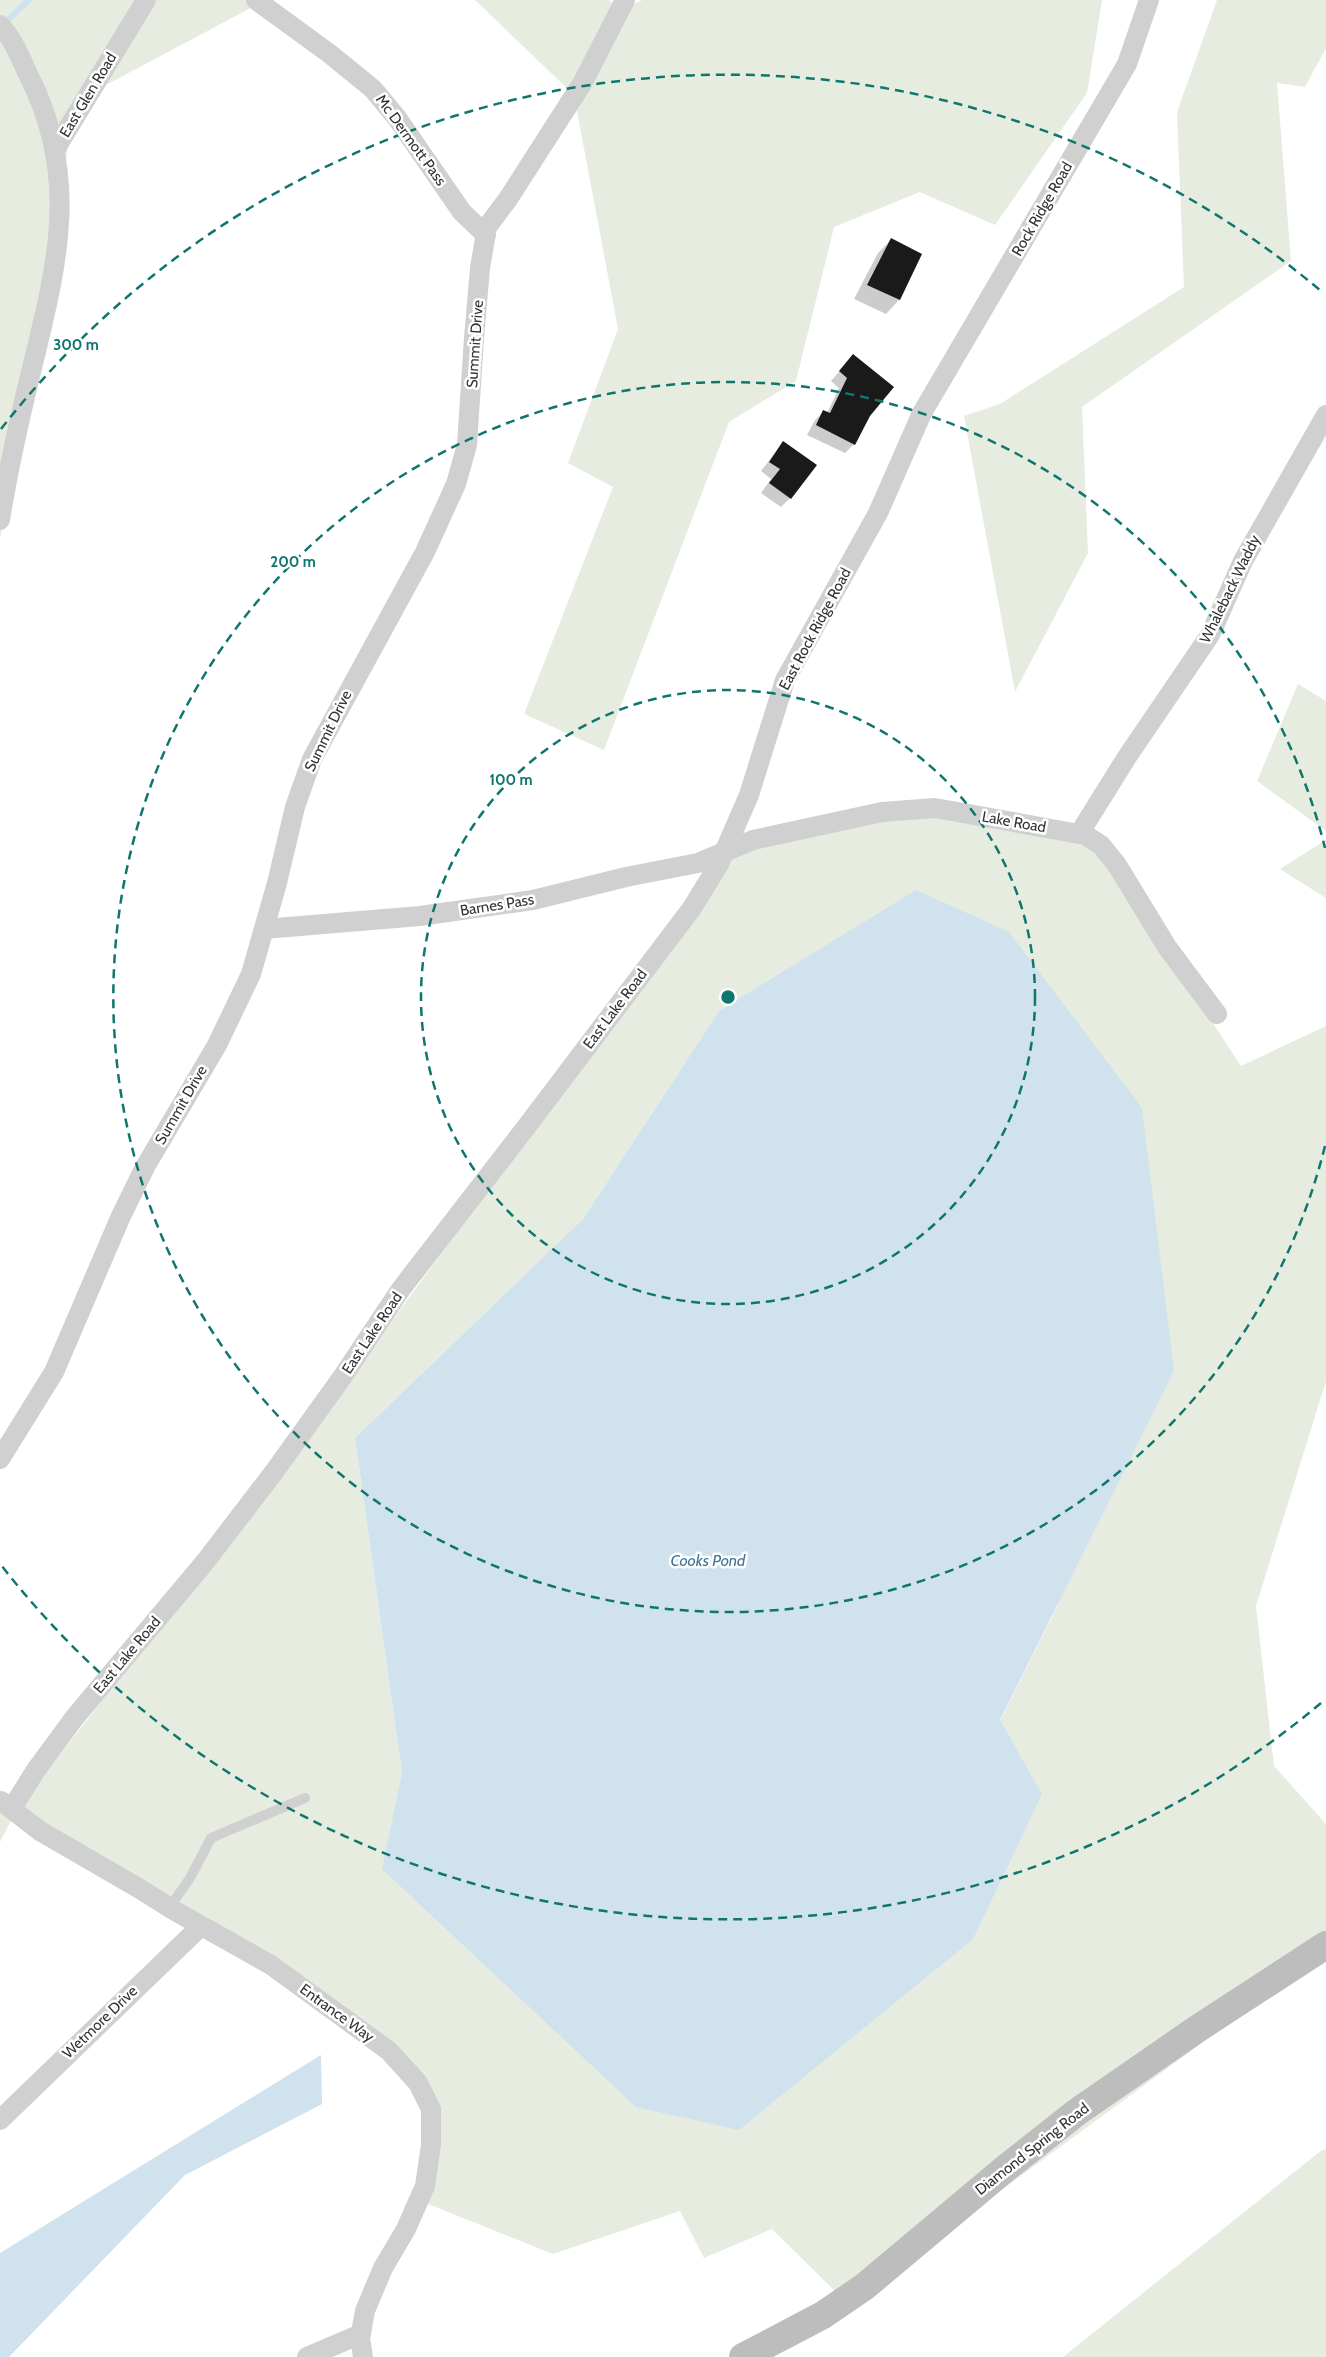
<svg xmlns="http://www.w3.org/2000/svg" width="1326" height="2357" viewBox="0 0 1326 2357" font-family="Cabin,sans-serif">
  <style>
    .green { fill: #e6ecdf; fill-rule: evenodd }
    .water { fill: #cfe2ee }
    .shadow { fill: #0003 }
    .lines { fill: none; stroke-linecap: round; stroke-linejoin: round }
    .stream { stroke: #cfe2ee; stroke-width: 6 }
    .building { fill: #1a1a1a }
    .lane { stroke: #d0d0d0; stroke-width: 10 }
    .street { stroke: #d0d0d0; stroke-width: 20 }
    .secondary { stroke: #bdbdbd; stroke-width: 28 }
    .ring { fill: none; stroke: #0f766e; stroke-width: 2.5; stroke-dasharray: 9 6 }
    .labels { text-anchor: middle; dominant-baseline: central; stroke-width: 5; stroke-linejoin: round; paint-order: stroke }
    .street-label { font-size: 15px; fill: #333; stroke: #fff }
    .water-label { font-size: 16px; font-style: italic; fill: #3f7597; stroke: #fff }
    .centre { fill: #0f766e; stroke: #fff; stroke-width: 2.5 }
    .ring-label { font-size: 15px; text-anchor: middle; font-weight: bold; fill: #0f766e; stroke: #fff; stroke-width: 5; stroke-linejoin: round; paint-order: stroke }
  </style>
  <rect width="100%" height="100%" fill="#fff"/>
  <!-- green -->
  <g class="green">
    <polygon points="0,0 266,0 72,103 49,332 0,538"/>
    <polygon points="475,0 609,0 621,11 642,0 1102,0 1087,93 995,225 920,192 834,227 796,381 729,422 604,750 524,714 613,487 568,463 618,329 574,95"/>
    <polygon points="1217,0 1326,0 1326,48 1305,87 1277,83 1291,261 1082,407 1088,553 1015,692 964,416 1000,404 1184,287 1177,112"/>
    <polygon points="1298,684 1326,701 1326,831 1257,781"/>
    <path d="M924 804 1093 840 1241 1066 1326 1026V1381L1256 1606 1274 1766 1326 1824V1952L847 2303 772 2229 704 2258 680 2211 553 2254 423 2202 437 2140 394 2050 11 1821 0 1842V1812L11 1818 316 1424 739 849ZM719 1011 1058 1605 1000 1721 1042 1794 383 1869 402 1773 355 1438 583 1219Z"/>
    <polygon points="1326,840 1326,898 1280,869"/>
    <polygon points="1326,2149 1326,2357 1063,2357 1322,2150"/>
  </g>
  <!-- water -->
  <g class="water">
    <polygon points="916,890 1009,932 1142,1108 1174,1371 1000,1720 1042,1794 973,1939 739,2130 636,2107 382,1869 402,1773 355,1438 583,1219 719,1011"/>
    <polygon points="321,2055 322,2104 185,2175 9,2357 0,2357 0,2253"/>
  </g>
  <!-- shadow -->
  <g class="shadow">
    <polygon points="892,239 899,300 886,314 854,299 878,253"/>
    <polygon points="853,356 869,415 854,444 845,453 807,435 815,420 824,411 827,413 839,388 831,381"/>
    <polygon points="783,443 790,498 781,507 761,493 771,479 761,471"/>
  </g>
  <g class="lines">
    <!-- stream -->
    <polyline class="stream" points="3,24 29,0"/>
  </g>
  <!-- building -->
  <g class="building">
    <polygon points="891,238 922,254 900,300 867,285"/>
    <polygon points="853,354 894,387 870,416 855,445 816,425 823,410 830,413 847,378 839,371"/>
    <polygon points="783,441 817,465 791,499 769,483 780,469 769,462"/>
  </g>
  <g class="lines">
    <!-- lane -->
    <polyline class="lane" points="169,1908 190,1878 211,1838 305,1798"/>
    <!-- street -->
    <g class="street">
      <polyline points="256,0 330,54 373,89 397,118 462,212 486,235"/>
      <path d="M0 25C13 39 20 57 28 74 81 178 57 265 31 372 19 421 8 470 0 520"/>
      <polyline points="56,148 146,0"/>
      <polyline points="1079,834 1127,757 1210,635 1243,561 1326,415"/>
      <polyline points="264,929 420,916 533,900 626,877 698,863 753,840 882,812 935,808 1085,835 1101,845 1117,865 1167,947 1217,1014"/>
      <polyline points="0,1459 54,1372 121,1216 145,1167 217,1045 251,974 277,883 295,807 312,759 425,552 456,484 467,445 474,338 480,268 487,227 508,199 583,82 625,0"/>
      <polyline points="1,1801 40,1831 140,1889 175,1911 271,1965 389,2051 418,2083 431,2109 431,2145 425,2186 406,2229 383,2268 365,2311 360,2338 363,2357"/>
      <polyline points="12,1808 36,1770 75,1717 205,1562 274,1472 343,1376 401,1289 527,1126 692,908 719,864 749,795 785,680 878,513 922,413 1127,64 1149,0"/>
      <polyline points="0,2120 201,1926"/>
      <polyline points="307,2357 361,2334"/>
    </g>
    <!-- secondary -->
    <polyline class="secondary" points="743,2357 823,2315 864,2287 1006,2168 1077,2112 1197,2029 1326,1945"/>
  </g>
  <!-- distance rings -->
  <g class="ring">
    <circle cx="728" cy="997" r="307"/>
    <path d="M1325 1146A615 615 0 1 1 1325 848"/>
    <path d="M1321 1703A922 922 0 0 1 1 1565M1 429A922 922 0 0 1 1321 291"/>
  </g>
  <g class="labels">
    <!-- street labels -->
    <g class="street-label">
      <text transform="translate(88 95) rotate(-59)">East Glen Road</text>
      <text transform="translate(411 140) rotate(54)">Mc Dermott Pass</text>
      <text transform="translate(1042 209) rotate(-60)">Rock Ridge Road</text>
      <text transform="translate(475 344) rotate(-86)">Summit Drive</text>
      <text transform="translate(1230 589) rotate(-64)">Whaleback Waddy</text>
      <text transform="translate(815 629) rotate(-62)">East Rock Ridge Road</text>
      <text transform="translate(328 731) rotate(-64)">Summit Drive</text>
      <text transform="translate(1014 822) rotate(10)">Lake Road</text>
      <text transform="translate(497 905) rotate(-9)">Barnes Pass</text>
      <text transform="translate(615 1009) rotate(-53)">East Lake Road</text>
      <text transform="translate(181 1105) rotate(-60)">Summit Drive</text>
      <text transform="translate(372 1333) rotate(-56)">East Lake Road</text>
      <text transform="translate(127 1655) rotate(-50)">East Lake Road</text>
      <text transform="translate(337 2013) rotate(36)">Entrance Way</text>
      <text transform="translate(100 2022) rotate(-44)">Wetmore Drive</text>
      <text transform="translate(1032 2149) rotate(-38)">Diamond Spring Road</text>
    </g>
    <!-- water labels -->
    <g class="water-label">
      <text x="708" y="1560">Cooks Pond</text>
    </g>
  </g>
  <circle cx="728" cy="997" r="8" class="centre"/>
  <g class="ring-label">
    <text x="76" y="350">300 m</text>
    <text x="293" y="567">200 m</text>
    <text x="511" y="785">100 m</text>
  </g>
</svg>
